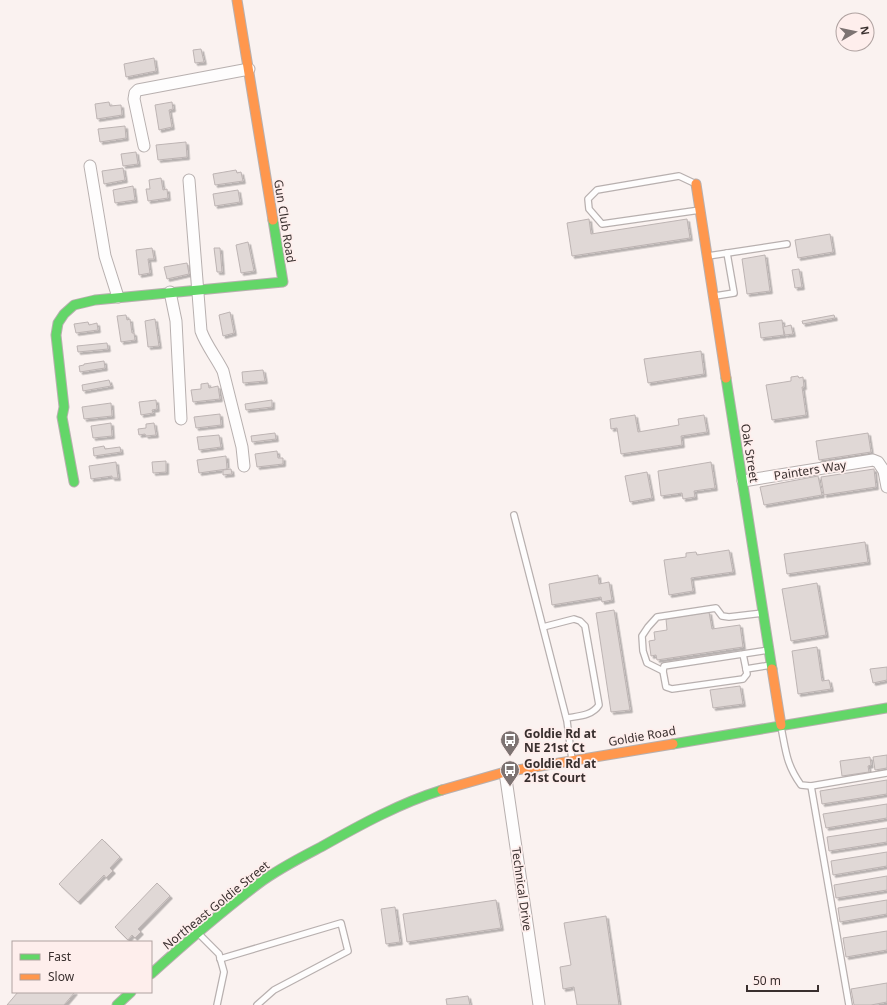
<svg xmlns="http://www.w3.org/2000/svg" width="887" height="1005" viewBox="0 0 887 1005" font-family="'Noto Sans',sans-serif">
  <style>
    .building { fill: #e0d8d6; stroke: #bdb4b3; filter: url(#shadow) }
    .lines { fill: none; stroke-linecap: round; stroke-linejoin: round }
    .lane-casing { stroke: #b8b0af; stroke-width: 8 }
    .street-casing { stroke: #b8b0af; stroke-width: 13 }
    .fast-casing { stroke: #b8b0af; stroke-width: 11 }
    .slow-casing { stroke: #b8b0af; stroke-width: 11 }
    .lane { stroke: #fefdfd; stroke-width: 5.5 }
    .street { stroke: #fefdfd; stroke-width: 11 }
    .fast { stroke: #63d668; stroke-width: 9 }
    .slow { stroke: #ff974d; stroke-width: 9 }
    .labels { text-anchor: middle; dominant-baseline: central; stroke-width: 3.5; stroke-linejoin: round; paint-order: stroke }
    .street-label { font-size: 12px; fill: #392f2e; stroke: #feeeec }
    .poi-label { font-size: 12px; font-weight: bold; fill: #392f2e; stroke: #feeeec; text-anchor: start }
  </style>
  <defs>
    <filter id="shadow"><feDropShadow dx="2.5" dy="2.5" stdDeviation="0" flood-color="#0004"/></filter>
  </defs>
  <rect width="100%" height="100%" fill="#faf2f0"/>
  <!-- building -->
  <g class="building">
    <polygon points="201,49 204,62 195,63 193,50"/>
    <polygon points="154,58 156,71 126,77 124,64"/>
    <polygon points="109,102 110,106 121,105 122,115 97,119 95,104"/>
    <polygon points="172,102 173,109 169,110 172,127 159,130 155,105"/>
    <polygon points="125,126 126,138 100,142 98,129"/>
    <polygon points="186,142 187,157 158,160 156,145"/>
    <polygon points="136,152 138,164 123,166 121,154"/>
    <polygon points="123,168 125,180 104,184 102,171"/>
    <polygon points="236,170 237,173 241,172 243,181 215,185 213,174"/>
    <polygon points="161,178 163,190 167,189 168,198 148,201 146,189 150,189 149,180"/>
    <polygon points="133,186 135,200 115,203 113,190"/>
    <polygon points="238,190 240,202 215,206 213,194"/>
    <polygon points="589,219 591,234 687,219 690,238 572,256 567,223"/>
    <polygon points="830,234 833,252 798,258 795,240"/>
    <polygon points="248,242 254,271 241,273 236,245"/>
    <polygon points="152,248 154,259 148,259 150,273 139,275 136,250"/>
    <polygon points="214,248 220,248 222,272 217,272"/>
    <polygon points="765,255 770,291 747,294 742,259"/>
    <polygon points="187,263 189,274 167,279 164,267"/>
    <polygon points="799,269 802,287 795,288 792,270"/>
    <polygon points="230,312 234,333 223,336 219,315"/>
    <polygon points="126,315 127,320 130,319 132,333 134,333 135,340 121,342 117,316"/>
    <polygon points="834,315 835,318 803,324 802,321"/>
    <polygon points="155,319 159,346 148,347 145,321"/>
    <polygon points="782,320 784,335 761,338 759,323"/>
    <polygon points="88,322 89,325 97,323 98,330 76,333 74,324"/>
    <polygon points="791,325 793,334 785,335 783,327"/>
    <polygon points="107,343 108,349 78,352 77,346"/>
    <polygon points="701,351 704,374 648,383 644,359"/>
    <polygon points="104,361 105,368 80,372 79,366 84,365 84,364"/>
    <polygon points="263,370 265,381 243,383 242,372"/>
    <polygon points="798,376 799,378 803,377 804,387 802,387 806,415 772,420 766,385 791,381 791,377"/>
    <polygon points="109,380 111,386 83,391 82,385"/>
    <polygon points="208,383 209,388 218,386 220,399 193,402 191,390 201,389 201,384"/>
    <polygon points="156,400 157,409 152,410 153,413 141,415 139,402"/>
    <polygon points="272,400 272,407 246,410 245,404"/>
    <polygon points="111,403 112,416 84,419 82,407"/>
    <polygon points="220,414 221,425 196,428 194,417"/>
    <polygon points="635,415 638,432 679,425 678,419 704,415 707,432 681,436 682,445 621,454 617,428 611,429 610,419"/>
    <polygon points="111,423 112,436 93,438 91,426"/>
    <polygon points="154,423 156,435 146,436 145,434 139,435 138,429 146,428 146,424"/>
    <polygon points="275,433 276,439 252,442 251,436"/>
    <polygon points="868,433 871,452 819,460 816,441"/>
    <polygon points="219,435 221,447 199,450 197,437"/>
    <polygon points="104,446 105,449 120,447 121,452 94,456 93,448"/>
    <polygon points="277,451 278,458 283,458 283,464 257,467 255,454"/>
    <polygon points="226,456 227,469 199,473 197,460"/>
    <polygon points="166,461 166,472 153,473 152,462"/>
    <polygon points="116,462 118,478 112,478 112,476 91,479 89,466"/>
    <polygon points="711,462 715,488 694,491 695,497 683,499 682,493 661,496 658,471"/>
    <polygon points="231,469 232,474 223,475 223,470"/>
    <polygon points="874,469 876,487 824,495 821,477"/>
    <polygon points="647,472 652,498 630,502 625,476"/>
    <polygon points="818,476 822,495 764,505 760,487"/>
    <polygon points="865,542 868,562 787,574 784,554"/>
    <polygon points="729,550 733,572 691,578 693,591 669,595 664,560 686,557 686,553 696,552 697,555"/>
    <polygon points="598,575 599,584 609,582 612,600 602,602 601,597 552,605 549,584"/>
    <polygon points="817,583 826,635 791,641 782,589"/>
    <polygon points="614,610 630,710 611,712 596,613"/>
    <polygon points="709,612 712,629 740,625 743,647 657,660 656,655 651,656 649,641 655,640 654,632 667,630 666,619"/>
    <polygon points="817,647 822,681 829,680 831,689 798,694 792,651"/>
    <polygon points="887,667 887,680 873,683 870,669"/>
    <polygon points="740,686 743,704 713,708 710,690"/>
    <polygon points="887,755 887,768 875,770 873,757"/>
    <polygon points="870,757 871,765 868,766 869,772 842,776 840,761"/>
    <polygon points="887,780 887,794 822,804 820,791"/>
    <polygon points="887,804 887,818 826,828 823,814"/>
    <polygon points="887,828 887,842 829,851 827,837"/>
    <polygon points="102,839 120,857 110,868 113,871 106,878 104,875 78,902 59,884"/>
    <polygon points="887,852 887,866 833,875 831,861"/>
    <polygon points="887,876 887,890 836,898 834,885"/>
    <polygon points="157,883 170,896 138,929 141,932 135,938 132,935 128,940 115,927"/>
    <polygon points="496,900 501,928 407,942 403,914"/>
    <polygon points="887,900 887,914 840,922 838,908"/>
    <polygon points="395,907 400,942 386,944 381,909"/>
    <polygon points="606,916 619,1005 577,1005 574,987 563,989 560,967 571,965 564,923"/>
    <polygon points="887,931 887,950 846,957 843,938"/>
    <polygon points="887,983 887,1002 871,1005 854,1005 851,989"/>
    <polygon points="18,992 75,992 64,1005 7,1005"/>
    <polygon points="468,996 470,1005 447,1005 446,999"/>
  </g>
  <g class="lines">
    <defs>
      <g id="lane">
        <polyline points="696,184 679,176 597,190 588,199 589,209 602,224 700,210"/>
        <polyline points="708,256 787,244"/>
        <polyline points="715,296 734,293 727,253"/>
        <polyline points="514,515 567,721 572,760"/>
        <path d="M543 627 574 619 580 621 585 626 599 705C592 716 578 716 567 718"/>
        <polyline points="743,654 747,674 743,679 672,689 666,687 663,671 664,666 769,650"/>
        <polyline points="746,669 771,665"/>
        <polyline points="663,671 647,663 643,651 642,636 648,627 657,617 716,608 722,616 729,617 763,613"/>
        <path d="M781 727C786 751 786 764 801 785L811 786 887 773"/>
        <polyline points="811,786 849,1005"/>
        <polyline points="198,933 219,954 224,972 217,1005"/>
        <polyline points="220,959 341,923 348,951 274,990 257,1005"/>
      </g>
      <g id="street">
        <polyline points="144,146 134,99 135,93 138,90 249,69"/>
        <polyline points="90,166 105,256 118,297"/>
        <path d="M189 180 201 331C206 345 216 357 223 371L242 447 244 466"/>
        <polyline points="170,292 176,321 181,419"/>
        <polyline points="743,481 873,460 878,462 884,471 887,487"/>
        <polyline points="505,772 539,1005"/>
      </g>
      <g id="fast">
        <polyline points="726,378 772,669"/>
        <polyline points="74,482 62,417 64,407 56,335 58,323 64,314 74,305 95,300 283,282 273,220"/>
        <polyline points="673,744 887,708"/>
        <path d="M151 974C185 943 221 912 258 884 278 869 300 858 321 847 360 825 400 803 442 790"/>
        <polyline points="117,1005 131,992"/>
      </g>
      <g id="slow">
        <polyline points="237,0 273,220"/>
        <polyline points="696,184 726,378"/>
        <polyline points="772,669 781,725"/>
        <polyline points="442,790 505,772 673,744"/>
      </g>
    </defs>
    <!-- lane casing -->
    <use href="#lane" class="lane-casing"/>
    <!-- street casing -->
    <use href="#street" class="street-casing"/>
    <!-- fast casing -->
    <use href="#fast" class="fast-casing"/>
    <!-- slow casing -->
    <use href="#slow" class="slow-casing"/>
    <!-- lane -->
    <use href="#lane" class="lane"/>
    <!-- street -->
    <use href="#street" class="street"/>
    <!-- fast -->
    <use href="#fast" class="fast"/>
    <!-- slow -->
    <use href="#slow" class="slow"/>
  </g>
  <!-- icons -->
  <defs>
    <symbol id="bus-pin" viewBox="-11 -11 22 30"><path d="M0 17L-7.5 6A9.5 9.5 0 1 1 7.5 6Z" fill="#7d7372" stroke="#feeeec"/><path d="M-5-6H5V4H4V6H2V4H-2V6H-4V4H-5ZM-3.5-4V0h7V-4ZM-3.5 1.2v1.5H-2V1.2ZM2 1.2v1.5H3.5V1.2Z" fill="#fff"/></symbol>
  </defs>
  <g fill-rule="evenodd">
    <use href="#bus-pin" x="499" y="729" width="22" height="30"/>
    <use href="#bus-pin" x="499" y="759" width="22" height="30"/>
  </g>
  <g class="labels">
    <!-- street labels -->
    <g class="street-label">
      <text transform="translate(285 221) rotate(81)">Gun Club Road</text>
      <text transform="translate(750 453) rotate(81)">Oak Street</text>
      <text transform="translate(810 470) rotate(-9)">Painters Way</text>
      <text transform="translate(642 736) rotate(-10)">Goldie Road</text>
      <text transform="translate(522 889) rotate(82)">Technical Drive</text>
      <text transform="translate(216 905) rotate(-39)">Northeast Goldie Street</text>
    </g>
    <!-- poi labels -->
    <g class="poi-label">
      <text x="524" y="733">Goldie Rd at<tspan x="524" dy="14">NE 21st Ct</tspan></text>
      <text x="524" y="763">Goldie Rd at<tspan x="524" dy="14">21st Court</tspan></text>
    </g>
  </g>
  <!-- legend -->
  <rect x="12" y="941" width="140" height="52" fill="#feeeec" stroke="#afa2a0"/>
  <rect x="20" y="954" width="20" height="6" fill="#63d668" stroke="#afa2a0"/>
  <text x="48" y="961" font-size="12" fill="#392f2e">Fast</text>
  <rect x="20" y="974" width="20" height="6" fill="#ff974d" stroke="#afa2a0"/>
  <text x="48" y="981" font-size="12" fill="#392f2e">Slow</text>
  <!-- north arrow -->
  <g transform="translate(855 32) rotate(81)"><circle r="19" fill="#feeeec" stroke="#afa2a0"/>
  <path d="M0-3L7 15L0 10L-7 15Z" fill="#7d7372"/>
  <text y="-6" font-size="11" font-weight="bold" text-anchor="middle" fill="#392f2e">N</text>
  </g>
  <!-- scale -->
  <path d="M747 985v6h71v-6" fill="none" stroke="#392f2e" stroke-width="2"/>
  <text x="753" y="985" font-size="12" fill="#392f2e" stroke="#feeeec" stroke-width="3" paint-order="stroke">50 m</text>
</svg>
